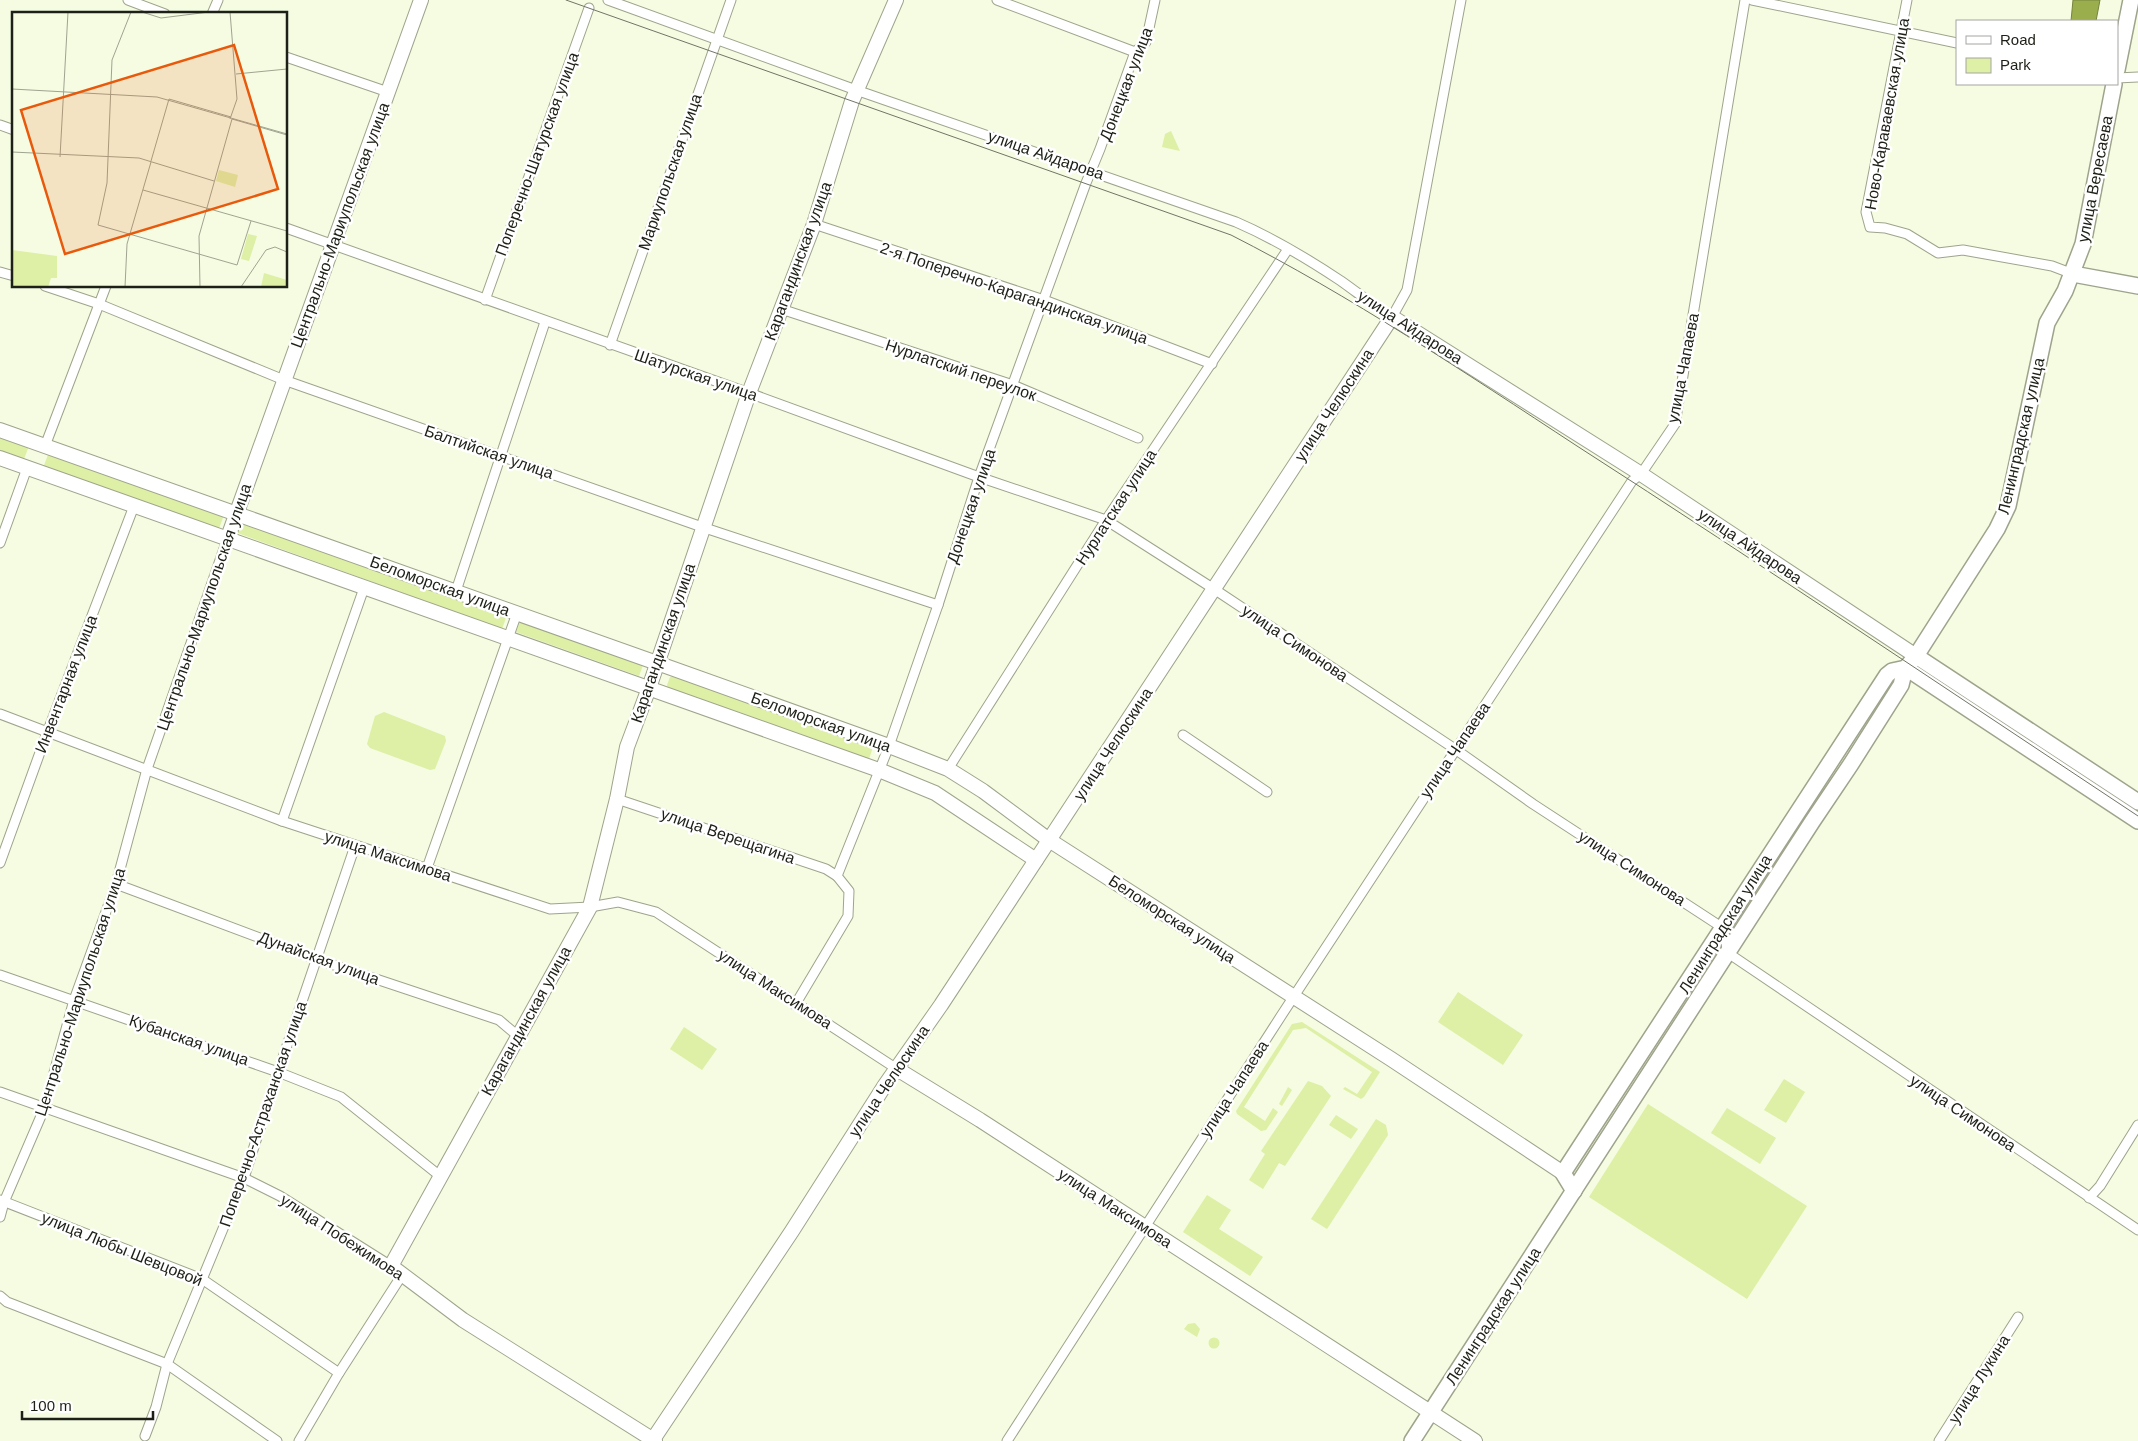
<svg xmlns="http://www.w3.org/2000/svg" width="2138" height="1441" viewBox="0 0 2138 1441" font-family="Helvetica,sans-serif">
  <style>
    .green { fill: #deefa6 }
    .water { fill: #9bae4e; stroke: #75833d }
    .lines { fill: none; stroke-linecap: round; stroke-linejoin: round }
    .street-casing { stroke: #9ea48c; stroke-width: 11 }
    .secondary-casing { stroke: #9ea48c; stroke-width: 16 }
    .primary-casing { stroke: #9ea48c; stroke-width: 18 }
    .street { stroke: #fff; stroke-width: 9 }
    .secondary { stroke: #fff; stroke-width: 14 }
    .primary { stroke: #fff; stroke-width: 15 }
    .tram { stroke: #707565; stroke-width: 1 }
    .labels { text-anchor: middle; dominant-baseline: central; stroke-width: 5; stroke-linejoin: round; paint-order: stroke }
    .street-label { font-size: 16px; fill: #1d2016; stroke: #fff }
    .inset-road { fill: none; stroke: #9fa490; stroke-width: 1 }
    .view { fill: #e8590c; fill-opacity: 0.15; stroke: #e8590c; stroke-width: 2.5 }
    .inset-edge { fill: none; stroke: #1d2016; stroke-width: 2.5 }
  </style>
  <rect width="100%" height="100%" fill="#f5fce2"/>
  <!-- green -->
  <g class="green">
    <polygon points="1171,131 1180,151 1162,147 1165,134"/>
    <polygon points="0,436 29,446 24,459 0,451"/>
    <polygon points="49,452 224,515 218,531 43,468"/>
    <polygon points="239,521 506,618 502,629 235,532"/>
    <polygon points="520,621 643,665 639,676 516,632"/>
    <polygon points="674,676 873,747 869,759 668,689 667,685 670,677"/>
    <polygon points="384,712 445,736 446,741 435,769 430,770 370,748 367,744 375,716"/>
    <polygon points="1458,992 1523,1035 1503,1065 1438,1022"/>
    <polygon points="1302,1022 1380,1072 1364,1097 1361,1099 1343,1089 1345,1087 1357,1094 1372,1072 1306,1028 1293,1030 1244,1107 1265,1121 1273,1108 1278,1112 1266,1130 1261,1131 1237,1114 1236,1111 1292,1024"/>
    <polygon points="684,1027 717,1049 702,1070 670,1049"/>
    <polygon points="1784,1079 1805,1092 1786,1123 1764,1110"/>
    <polygon points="1308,1081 1322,1086 1331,1096 1285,1166 1279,1163 1263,1189 1249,1180 1265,1154 1261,1151"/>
    <polygon points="1288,1087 1292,1090 1282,1106 1279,1104"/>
    <polygon points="1648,1104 1807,1206 1747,1299 1589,1197"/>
    <polygon points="1727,1108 1776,1138 1760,1164 1711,1133"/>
    <polygon points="1336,1115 1358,1129 1351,1139 1329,1125"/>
    <polygon points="1376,1119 1386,1125 1388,1135 1327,1229 1311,1219"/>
    <polygon points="1207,1195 1231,1210 1219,1229 1263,1257 1250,1276 1183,1232"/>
    <polygon points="1195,1323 1200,1329 1197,1337 1184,1329 1188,1324"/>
    <circle cx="1214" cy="1343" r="5.5"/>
  </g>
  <!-- water -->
  <polygon class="water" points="2073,0 2100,0 2096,21 2071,21"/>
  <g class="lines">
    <defs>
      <g id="street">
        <polyline points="128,0 165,14"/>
        <path d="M608 0 856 90 1236 222C1273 238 1308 259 1341 281 1358 293 1374 306 1392 317L1407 290 1461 0"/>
        <polyline points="997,0 1135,52"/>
        <polyline points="1752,0 1957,43"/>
        <polyline points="1907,0 1866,212 1870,227 1885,228 1907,234 1938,253 1963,250 2052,266 2073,274"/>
        <polyline points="212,14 218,0"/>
        <polyline points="286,57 388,92"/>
        <polyline points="2117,78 2138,77"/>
        <polyline points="0,125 14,130"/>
        <polyline points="814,224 1044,300 1212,364"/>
        <polyline points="286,228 749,393 979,477 1106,520 1214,589 1455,749 1533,804 1723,928 1728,953 2138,1230"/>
        <polyline points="0,272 14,276"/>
        <polyline points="45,286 99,304 284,380 702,527 938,605"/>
        <polyline points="485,300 589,8"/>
        <polyline points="781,309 1013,385 1138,438"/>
        <polyline points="610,345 731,0"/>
        <polyline points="45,446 106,286"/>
        <polyline points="0,543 27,468"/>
        <polyline points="456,591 545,322"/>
        <polyline points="0,714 282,821 550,909 590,907 618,902 656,912 897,1069"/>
        <polyline points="1183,735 1267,792"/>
        <polyline points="948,769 1106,520 1288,249"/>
        <polyline points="617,799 826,869 837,876"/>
        <polyline points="282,821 364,588"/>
        <polyline points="0,863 47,733 134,506"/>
        <polyline points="427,868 517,613"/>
        <polyline points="116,884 316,959 499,1020 518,1036"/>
        <polyline points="0,975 278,1072 341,1097 440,1176"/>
        <polyline points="795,1005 848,916 849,891 837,876 889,746 938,605 979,477 1086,183 1100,149 1135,52 1146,42 1155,0"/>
        <polyline points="0,1092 244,1178 280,1196 391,1266"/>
        <polyline points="2089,1198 2100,1186 2138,1125"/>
        <polyline points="0,1200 202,1279 339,1373"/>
        <polyline points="0,1217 4,1202 44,1109 74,1000 116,884 147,769 227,540"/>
        <polyline points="0,1296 7,1302 167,1364 277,1441"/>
        <polyline points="145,1436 156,1407 167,1364 244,1178 278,1072 355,846"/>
        <polyline points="299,1441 339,1373 402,1275"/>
        <polyline points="1007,1441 1281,1016 1632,481 1641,474 1675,424 1745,0"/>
        <polyline points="1939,1441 2018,1317"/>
      </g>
      <g id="secondary">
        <polyline points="0,430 657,663 889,746 948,769 983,791 1049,840 1391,1059 1563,1173"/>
        <polyline points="0,458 879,770 935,793 1036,860"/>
        <polyline points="227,540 421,0"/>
        <polyline points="897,1069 980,1120 1475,1441"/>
        <polyline points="652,1441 792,1231 885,1085 941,1005 1392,317 1641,474 1916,656"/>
        <polyline points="655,1441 463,1320 391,1266 590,907 617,799 627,747 649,688 749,393 814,224 852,101 896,0"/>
      </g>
      <g id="primary">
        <polyline points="2117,70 2131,0"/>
        <polyline points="2073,274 2138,286"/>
        <polyline points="1916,656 2138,802"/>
        <polyline points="1906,668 2138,821"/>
        <polyline points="1574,1191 1563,1173 1887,675 1892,671 1906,668"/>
        <polyline points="1412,1441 1812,822 1851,764 1901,685 1905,669 1916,656 1997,529 2008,506 2047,323 2065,291 2083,244 2114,84"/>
      </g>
    </defs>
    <!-- street casing -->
    <use href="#street" class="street-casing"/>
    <!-- secondary casing -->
    <use href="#secondary" class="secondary-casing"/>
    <!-- primary casing -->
    <use href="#primary" class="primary-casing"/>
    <!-- street -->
    <use href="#street" class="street"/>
    <!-- secondary -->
    <use href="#secondary" class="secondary"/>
    <!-- primary -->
    <use href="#primary" class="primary"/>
    <!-- tram -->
    <path class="tram" d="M566 0 1231 235C1351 296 1464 372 1577 446 1765 567 1951 692 2138 816"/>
  </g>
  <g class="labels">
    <!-- street labels -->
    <g class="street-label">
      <text transform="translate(1126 84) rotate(-69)">Донецкая улица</text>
      <text transform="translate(1887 114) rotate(-80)">Ново-Караваевская улица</text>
      <text transform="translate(537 154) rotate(-70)">Поперечно-Шатурская улица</text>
      <text transform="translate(1046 155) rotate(19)">улица Айдарова</text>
      <text transform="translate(670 172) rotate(-71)">Мариупольская улица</text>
      <text transform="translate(2095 179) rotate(-79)">улица Вересаева</text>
      <text transform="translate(340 225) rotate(-70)">Центрально-Мариупольская улица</text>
      <text transform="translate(798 261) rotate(-70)">Карагандинская улица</text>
      <text transform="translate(1014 293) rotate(19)">2-я Поперечно-Карагандинская улица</text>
      <text transform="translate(1410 327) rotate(33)">улица Айдарова</text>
      <text transform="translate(1683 368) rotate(-79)">улица Чапаева</text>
      <text transform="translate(961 370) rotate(19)">Нурлатский переулок</text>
      <text transform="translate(696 375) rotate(19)">Шатурская улица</text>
      <text transform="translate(1334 405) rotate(-57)">улица Челюскина</text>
      <text transform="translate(2021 436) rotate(-77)">Ленинградская улица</text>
      <text transform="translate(489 452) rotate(19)">Балтийская улица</text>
      <text transform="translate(971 506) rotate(-71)">Донецкая улица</text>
      <text transform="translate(1116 507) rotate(-57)">Нурлатская улица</text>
      <text transform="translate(1750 546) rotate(34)">улица Айдарова</text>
      <text transform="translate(440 586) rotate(20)">Беломорская улица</text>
      <text transform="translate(204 607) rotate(-71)">Центрально-Мариупольская улица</text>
      <text transform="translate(663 643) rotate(-71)">Карагандинская улица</text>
      <text transform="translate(1295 643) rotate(34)">улица Симонова</text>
      <text transform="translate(66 684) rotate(-69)">Инвентарная улица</text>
      <text transform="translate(821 722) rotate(20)">Беломорская улица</text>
      <text transform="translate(1113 744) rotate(-57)">улица Челюскина</text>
      <text transform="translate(1455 750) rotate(-56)">улица Чапаева</text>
      <text transform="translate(728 836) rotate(19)">улица Верещагина</text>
      <text transform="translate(388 856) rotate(18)">улица Максимова</text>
      <text transform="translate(1632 868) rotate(33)">улица Симонова</text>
      <text transform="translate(1172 919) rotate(33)">Беломорская улица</text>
      <text transform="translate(1725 924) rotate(-58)">Ленинградская улица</text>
      <text transform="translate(319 958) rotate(20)">Дунайская улица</text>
      <text transform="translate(775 989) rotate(33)">улица Максимова</text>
      <text transform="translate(80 992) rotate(-72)">Центрально-Мариупольская улица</text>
      <text transform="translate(526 1021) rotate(-61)">Карагандинская улица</text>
      <text transform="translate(189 1040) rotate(19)">Кубанская улица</text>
      <text transform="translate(889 1081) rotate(-56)">улица Челюскина</text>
      <text transform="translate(1234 1089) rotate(-57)">улица Чапаева</text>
      <text transform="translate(1963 1113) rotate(34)">улица Симонова</text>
      <text transform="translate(263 1114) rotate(-71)">Поперечно-Астраханская улица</text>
      <text transform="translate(1115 1208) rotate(33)">улица Максимова</text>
      <text transform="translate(342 1237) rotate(33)">улица Побежимова</text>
      <text transform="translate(122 1249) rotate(22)">улица Любы Шевцовой</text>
      <text transform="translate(1493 1316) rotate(-57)">Ленинградская улица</text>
      <text transform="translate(1979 1379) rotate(-58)">улица Лукина</text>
    </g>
  </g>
  <!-- overview -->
  <g transform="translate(12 12)">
    <rect width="275" height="275" fill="#f5fce2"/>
    <path d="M207 158 226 163 223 175 204 169ZM236 222 245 224 237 249 229 247ZM0 238 45 244V266H39L36 275H0ZM252 261 275 268V275H249Z" fill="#deefa6"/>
    <path class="inset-road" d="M119 0 100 48 95 171 86 213 225 253 239 209M130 0 149 6 197 0M218 0 225 87 218 107M224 62 275 57M0 77 145 85 275 122M220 107 275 123M0 140 127 146 202 169M48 145 56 0M139 149 157 87 219 105M131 178 275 219M113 275 115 232 139 150M188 275 187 224 220 107M229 275 254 238 263 235 275 240"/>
    <path class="view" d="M222 33 266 177 53 242 9 98Z"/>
    <rect width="275" height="275" class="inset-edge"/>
  </g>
  <!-- legend -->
  <rect x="1956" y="20" width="162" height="65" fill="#ffffff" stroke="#a5a6a2"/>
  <rect x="1966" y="36" width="25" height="8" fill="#ffffff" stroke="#a5a6a2"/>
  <text x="2000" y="45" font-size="15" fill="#1d2016">Road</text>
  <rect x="1966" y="58" width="25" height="15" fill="#deefa6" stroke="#a5a6a2"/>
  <text x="2000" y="70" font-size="15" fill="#1d2016">Park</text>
  <!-- scale -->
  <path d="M22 1411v8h131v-8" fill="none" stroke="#1d2016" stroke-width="2.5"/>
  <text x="30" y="1411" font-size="15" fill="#1d2016" stroke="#ffffff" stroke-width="4" paint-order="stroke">100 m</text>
</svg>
